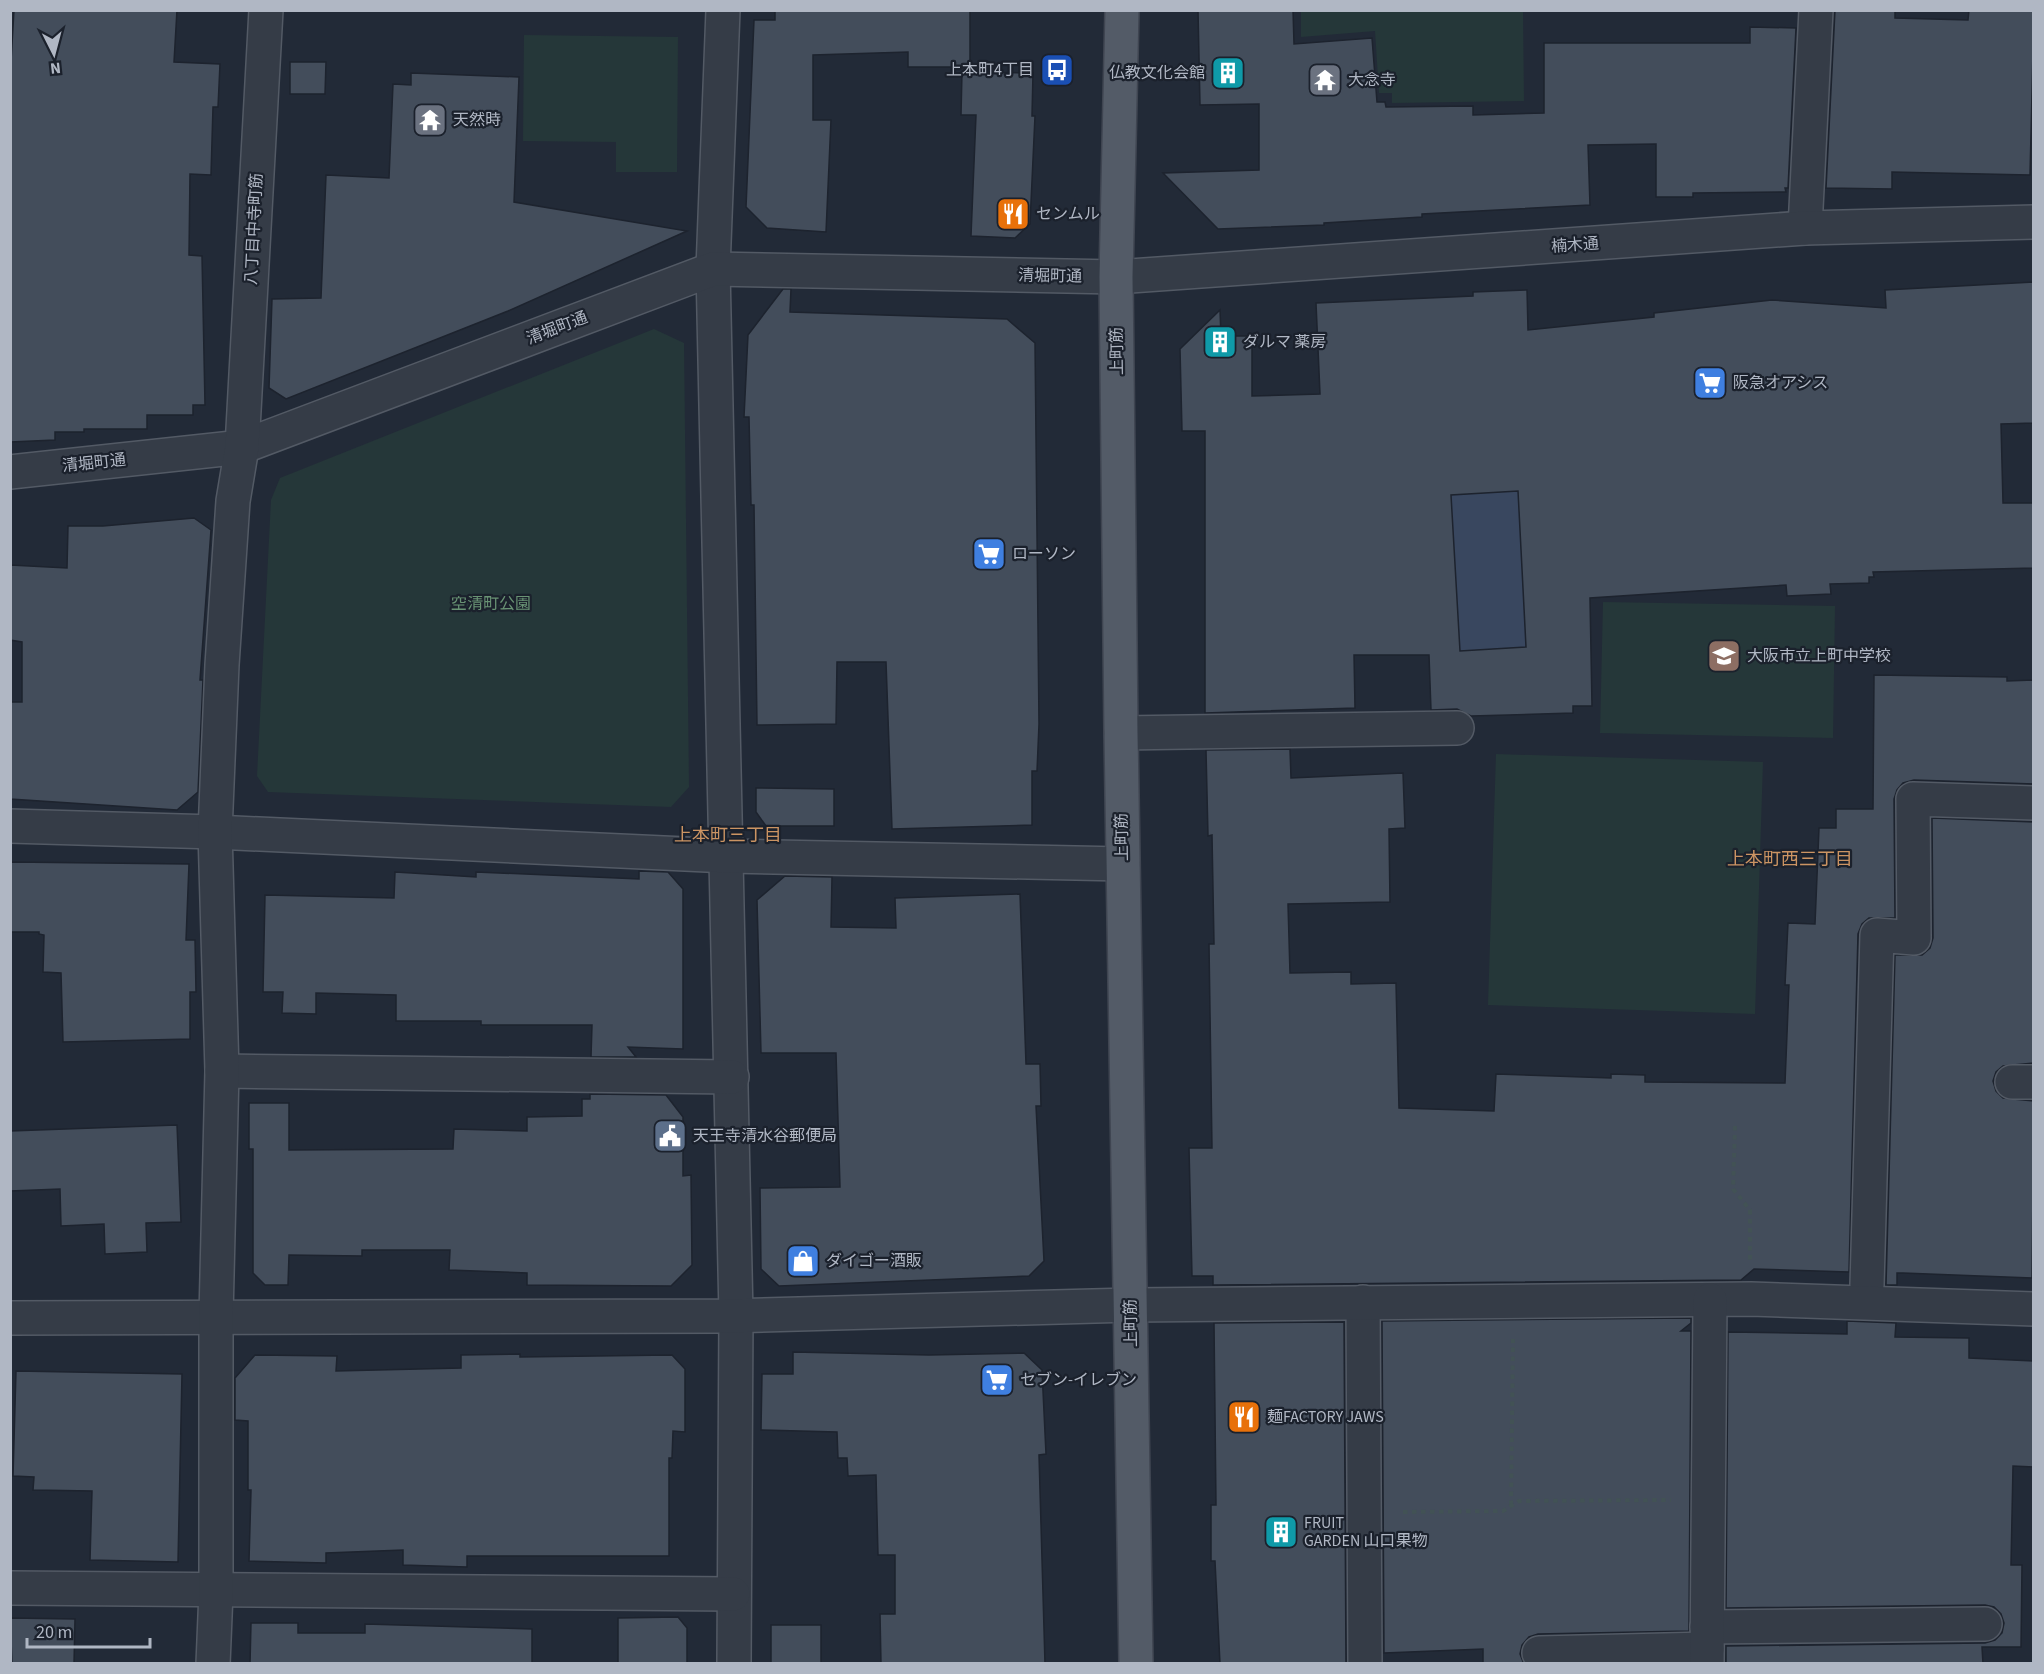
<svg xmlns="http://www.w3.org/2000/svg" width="2044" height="1674" viewBox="0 0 2044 1674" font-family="'Source Sans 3','Noto Sans JP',sans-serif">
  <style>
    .green { fill: #253739 }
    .water { fill: #39475f }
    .building { fill: #434d5b; stroke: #1d232e; stroke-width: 1.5; fill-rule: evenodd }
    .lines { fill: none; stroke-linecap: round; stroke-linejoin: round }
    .minor-casing { stroke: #535a65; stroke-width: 36 }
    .major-casing { stroke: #3f4551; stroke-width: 36 }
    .path { stroke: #425255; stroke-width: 4; stroke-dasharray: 4.5 4.5; stroke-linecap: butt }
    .minor { stroke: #353c47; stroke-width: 33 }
    .major { stroke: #535b67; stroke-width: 33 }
    .labels { text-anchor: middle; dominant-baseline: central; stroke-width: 4.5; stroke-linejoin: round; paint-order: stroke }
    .poi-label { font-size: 16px; fill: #b0b7c4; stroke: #1b212c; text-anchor: start }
    .street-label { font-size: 16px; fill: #b0b7c4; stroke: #1b212c }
    .park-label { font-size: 16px; fill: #699374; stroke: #1b212c }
    .neighbourhood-label { font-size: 18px; fill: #cb9463; stroke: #1b212c }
  </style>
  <rect width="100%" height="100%" fill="#222a37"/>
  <!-- green -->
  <g class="green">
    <polygon points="1301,11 1523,11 1524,101 1392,103 1392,93 1379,93 1375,31 1301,37"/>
    <polygon points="524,35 678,37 677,172 616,172 616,142 523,141"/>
    <polygon points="654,329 684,343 689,787 671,807 268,792 257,776 271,500 280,478"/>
    <polygon points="1603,602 1835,606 1833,738 1600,733"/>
    <polygon points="1496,754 1763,762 1755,1014 1488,1005"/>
  </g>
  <!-- water -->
  <polygon class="water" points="1518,491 1526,647 1459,651 1451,495"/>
  <!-- building -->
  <g class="building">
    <polygon points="14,10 177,10 174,62 220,64 218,107 213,107 211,175 190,174 189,255 202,256 205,405 193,405 193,415 147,415 147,429 84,429 84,432 55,432 55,440 10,442 10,78"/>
    <polygon points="775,10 970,10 970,67 908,67 908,52 813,55 813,120 831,120 826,232 767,228 746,207 754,20 775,20"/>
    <polygon points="1198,10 1293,10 1294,44 1372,38 1377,102 1385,102 1386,107 1473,106 1473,115 1544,113 1544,43 1750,43 1750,27 1796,28 1788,188 1785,188 1786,192 1693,193 1693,197 1656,197 1656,144 1588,145 1590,205 1422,214 1422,217 1324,223 1324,225 1218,229 1163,173 1259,170 1259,104 1200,105"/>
    <polygon points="1835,10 1895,10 1895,18 1968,20 1969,10 2034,10 2030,175 1892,172 1892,189 1826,188"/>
    <polygon points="290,62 326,62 325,94 290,94"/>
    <polygon points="962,72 1033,73 1032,116 1035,116 1030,224 1015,238 971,236 976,115 961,115"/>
    <polygon points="411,73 519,77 514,202 687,231 508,311 286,399 269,388 272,299 321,298 326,175 389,178 393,84 411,85"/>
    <path d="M2034 282V423L2001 424 2003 503H2034V568L1873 572 1874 577H1869V583L1830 584 1831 594 1787 596 1786 585 1590 598 1592 706H1573V713L1471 716 1457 709 1431 710 1429 655H1354L1355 708 1205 713V431H1182L1180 349 1220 310 1221 336H1252V396L1320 394 1316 303 1473 296V292L1527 290 1528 330 1654 317V313L1772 300 1886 308 1885 290ZM1518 491 1526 647 1460 651 1451 495Z"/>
    <polygon points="783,289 791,289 790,312 1007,319 1035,343 1039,724 1037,771 1032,771 1032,825 892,829 886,662 837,662 836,724 757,725 754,505 751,505 749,417 744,417 748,335"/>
    <polygon points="194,518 211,530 200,680 203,680 198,792 177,810 10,799 10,702 22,702 22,642 10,640 10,565 67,568 68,526 103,526"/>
    <polygon points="1874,675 2007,677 2007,681 2034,680 2034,784 1914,780 1903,783 1897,790 1894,799 1895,918 1869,918 1862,924 1858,934 1849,1272 1754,1269 1741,1280 1213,1285 1213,1276 1192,1276 1189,1148 1212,1148 1209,944 1214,944 1212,835 1208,836 1206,750 1290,749 1291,778 1403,773 1405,828 1389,829 1390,902 1288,904 1290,973 1351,972 1351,984 1396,983 1399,1108 1494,1111 1496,1074 1611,1078 1611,1074 1645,1075 1645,1082 1785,1083 1789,985 1785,985 1788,923 1815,924 1819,828 1836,828 1836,809 1873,809"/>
    <polygon points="756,788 834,789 834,826 766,826 756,812"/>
    <polygon points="1932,818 2034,822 2034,1063 2003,1066 1996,1072 1993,1081 1996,1091 2003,1098 2034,1101 2032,1278 1903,1273 1897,1273 1897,1285 1886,1285 1895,955 1922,955 1930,948 1933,938"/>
    <polygon points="10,862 189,864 186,940 195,940 196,992 190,992 190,1039 63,1042 61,973 43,972 44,935 39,934 39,932 10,932"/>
    <polygon points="639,871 668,872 683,889 683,1049 628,1047 636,1057 591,1057 592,1025 481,1025 481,1021 396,1021 396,995 316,993 316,1014 282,1013 283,992 263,992 265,895 394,898 395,872 476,877 476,872 639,879"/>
    <polygon points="785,876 832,877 831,927 896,928 895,898 1020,894 1026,1064 1040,1064 1041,1106 1036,1106 1044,1261 1029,1276 779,1286 761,1269 760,1188 840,1187 836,1053 761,1053 757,900"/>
    <polygon points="590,1094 666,1095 683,1117 683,1176 691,1175 692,1265 671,1286 527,1285 527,1273 449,1270 450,1250 362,1250 362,1256 289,1255 288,1285 265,1285 253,1273 253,1149 249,1149 249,1103 289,1103 289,1150 453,1149 454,1129 527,1131 527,1117 582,1116 582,1099 590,1099"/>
    <polygon points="177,1125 181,1222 146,1223 147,1252 105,1254 104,1224 61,1226 60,1189 10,1191 10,1131"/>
    <polygon points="1691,1318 1691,1323 1681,1331 1691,1331 1689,1631 1538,1634 1529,1637 1522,1645 1520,1654 1524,1664 1483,1664 1483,1649 1384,1653 1382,1321"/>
    <polygon points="1847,1321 1896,1323 1895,1337 1969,1338 1969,1358 2034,1361 2034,1467 2013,1466 2011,1565 2022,1565 2021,1647 1982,1647 1983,1664 1726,1664 1726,1646 1985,1643 1995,1640 2002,1633 2004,1623 2001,1614 1994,1607 1985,1605 1726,1608 1728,1332 1847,1334"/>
    <polygon points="1344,1322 1346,1664 1220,1664 1215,1561 1211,1561 1211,1505 1216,1505 1214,1323"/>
    <polygon points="793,1352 929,1355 1024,1353 1042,1370 1046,1454 1039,1455 1045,1664 881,1664 880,1614 895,1614 895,1555 878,1555 876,1475 848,1476 847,1458 838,1458 837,1432 761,1430 762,1374 793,1374"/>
    <polygon points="520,1354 520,1357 672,1355 685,1369 685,1432 673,1431 672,1458 669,1458 669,1556 467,1556 467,1567 403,1565 403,1550 326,1553 326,1563 249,1561 251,1490 248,1490 248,1421 235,1420 235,1378 255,1355 337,1356 336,1371 461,1368 461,1355"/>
    <polygon points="16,1371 182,1374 178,1562 90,1560 92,1491 33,1490 34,1477 13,1476"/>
    <polygon points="678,1617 687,1628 687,1664 618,1664 618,1618"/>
    <polygon points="10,1618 75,1619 74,1664 12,1664"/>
    <polygon points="251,1623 298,1623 298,1633 365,1633 365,1624 532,1629 532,1664 250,1664"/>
    <rect x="771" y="1625" width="50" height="39"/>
  </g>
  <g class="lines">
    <defs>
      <g id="minor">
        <polyline points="723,10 713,269 736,1315 734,1664"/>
        <polyline points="1805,228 1816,10"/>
        <polyline points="10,472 242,447 713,269 1116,277 1805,228 2034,222"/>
        <polyline points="1121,733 1457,728"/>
        <polyline points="10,826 215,832 728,856 1123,864"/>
        <polyline points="222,1071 732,1077"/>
        <polyline points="2012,1082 2034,1082"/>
        <polyline points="1867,1285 1877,935 1914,938 1913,799 2034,803"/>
        <polyline points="1363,1302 1365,1664"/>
        <polyline points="10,1318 726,1316 1131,1305 1751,1299 2034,1309"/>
        <polyline points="10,1588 733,1594"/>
        <polyline points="1707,1627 1985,1624"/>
        <polyline points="1539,1653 1707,1649"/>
        <polyline points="213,1664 216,1592 216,1316 222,1071 215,832 222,665 233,501 242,447 266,10"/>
        <polyline points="1707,1664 1710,1300"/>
      </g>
      <polyline id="major" points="1122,10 1116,277 1121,733 1136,1664"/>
    </defs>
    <!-- minor casing -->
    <use href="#minor" class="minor-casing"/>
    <!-- major casing -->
    <use href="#major" class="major-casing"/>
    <!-- path -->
    <g class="path">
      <polyline points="1735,1126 1733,1189 1750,1210 1750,1262"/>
      <polyline points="1511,1505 1513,1339"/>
      <polyline points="1403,1512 1503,1511 1519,1501 1671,1500"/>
    </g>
    <!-- minor -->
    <use href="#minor" class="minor"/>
    <!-- major -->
    <use href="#major" class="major"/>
  </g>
  <!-- icons -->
  <defs>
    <symbol id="bus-square" viewBox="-11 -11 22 22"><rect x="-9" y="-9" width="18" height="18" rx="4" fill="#1a4fb4" stroke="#1b212c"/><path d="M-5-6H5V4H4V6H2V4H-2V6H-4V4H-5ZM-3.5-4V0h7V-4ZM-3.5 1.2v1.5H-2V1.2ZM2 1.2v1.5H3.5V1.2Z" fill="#fff"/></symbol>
    <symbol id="building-square" viewBox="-11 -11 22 22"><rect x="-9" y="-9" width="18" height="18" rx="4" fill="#0f9aa8" stroke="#1b212c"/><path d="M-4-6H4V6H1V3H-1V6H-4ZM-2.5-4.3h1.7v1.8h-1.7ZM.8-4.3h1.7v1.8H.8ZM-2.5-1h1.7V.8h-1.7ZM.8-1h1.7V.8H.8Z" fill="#fff"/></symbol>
    <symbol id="temple-square" viewBox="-11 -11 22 22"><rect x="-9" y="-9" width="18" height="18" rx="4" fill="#6b7280" stroke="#1b212c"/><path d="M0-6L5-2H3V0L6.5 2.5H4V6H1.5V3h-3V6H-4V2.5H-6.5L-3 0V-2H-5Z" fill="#fff"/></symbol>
    <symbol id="restaurant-square" viewBox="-11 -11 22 22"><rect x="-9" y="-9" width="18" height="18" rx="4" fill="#e8710a" stroke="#1b212c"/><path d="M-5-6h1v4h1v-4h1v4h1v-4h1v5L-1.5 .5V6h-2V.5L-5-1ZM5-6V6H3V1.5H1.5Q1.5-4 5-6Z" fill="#fff"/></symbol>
    <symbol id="supermarket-square" viewBox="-11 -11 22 22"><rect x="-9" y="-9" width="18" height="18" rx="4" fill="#3f7fe0" stroke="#1b212c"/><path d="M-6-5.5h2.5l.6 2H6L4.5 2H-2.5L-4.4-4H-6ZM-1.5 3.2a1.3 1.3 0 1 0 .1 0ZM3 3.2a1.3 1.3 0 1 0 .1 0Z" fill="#fff"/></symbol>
    <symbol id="school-square" viewBox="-11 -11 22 22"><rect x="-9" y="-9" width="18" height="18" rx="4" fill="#8d6e63" stroke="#1b212c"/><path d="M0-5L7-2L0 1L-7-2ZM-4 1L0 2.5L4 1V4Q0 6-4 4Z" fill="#fff"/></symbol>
    <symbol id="civic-square" viewBox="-11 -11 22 22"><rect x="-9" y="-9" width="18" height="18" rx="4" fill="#5c6f8a" stroke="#1b212c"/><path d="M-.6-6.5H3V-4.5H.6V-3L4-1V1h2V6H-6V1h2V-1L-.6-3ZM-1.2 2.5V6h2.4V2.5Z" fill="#fff"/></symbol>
    <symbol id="shop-square" viewBox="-11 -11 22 22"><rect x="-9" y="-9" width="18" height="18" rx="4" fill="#3f7fe0" stroke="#1b212c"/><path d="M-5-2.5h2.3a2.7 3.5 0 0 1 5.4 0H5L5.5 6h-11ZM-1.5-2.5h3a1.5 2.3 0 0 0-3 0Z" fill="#fff"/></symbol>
  </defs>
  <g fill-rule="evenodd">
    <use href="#bus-square" x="1038" y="51" width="38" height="38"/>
    <use href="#building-square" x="1209" y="54" width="38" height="38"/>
    <use href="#temple-square" x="1306" y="61" width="38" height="38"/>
    <use href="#temple-square" x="411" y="101" width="38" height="38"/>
    <use href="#restaurant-square" x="994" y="195" width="38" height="38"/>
    <use href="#building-square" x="1201" y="323" width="38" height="38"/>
    <use href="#supermarket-square" x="1691" y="364" width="38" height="38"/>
    <use href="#supermarket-square" x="970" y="535" width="38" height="38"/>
    <use href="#school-square" x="1705" y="637" width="38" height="38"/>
    <use href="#civic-square" x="651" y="1117" width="38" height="38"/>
    <use href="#shop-square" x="784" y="1242" width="38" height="38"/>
    <use href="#supermarket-square" x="978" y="1361" width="38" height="38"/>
    <use href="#restaurant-square" x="1225" y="1398" width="38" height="38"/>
    <use href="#building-square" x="1262" y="1513" width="38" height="38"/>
  </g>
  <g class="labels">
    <!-- poi labels -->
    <g class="poi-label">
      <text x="1034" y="70" text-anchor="end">上本町4丁目</text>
      <text x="1205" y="73" text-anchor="end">仏教文化会館</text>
      <text x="1348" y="80">大念寺</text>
      <text x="453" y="120">天然時</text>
      <text x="1036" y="214">センムル</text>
      <text x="1243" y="342">ダルマ 薬房</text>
      <text x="1733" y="383">阪急オアシス</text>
      <text x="1012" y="554">ローソン</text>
      <text x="1747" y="656">大阪市立上町中学校</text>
      <text x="693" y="1136">天王寺清水谷郵便局</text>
      <text x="826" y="1261">ダイゴー酒販</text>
      <text x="1020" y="1380">セブン-イレブン</text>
      <text x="1267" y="1417">麺FACTORY JAWS</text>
      <text x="1304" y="1523">FRUIT<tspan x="1304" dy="18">GARDEN 山口果物</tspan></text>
    </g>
    <!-- street labels -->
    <g class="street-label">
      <text transform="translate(254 229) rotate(-87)">八丁目中寺町筋</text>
      <text transform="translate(1575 245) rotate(-4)">楠木通</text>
      <text transform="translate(1050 276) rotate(1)">清堀町通</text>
      <text transform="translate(557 328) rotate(-21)">清堀町通</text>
      <text transform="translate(1117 351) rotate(-91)">上町筋</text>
      <text transform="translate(94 463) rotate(-6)">清堀町通</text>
      <text transform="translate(1122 837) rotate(-91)">上町筋</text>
      <text transform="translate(1131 1323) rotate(-91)">上町筋</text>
    </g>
    <!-- park labels -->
    <g class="park-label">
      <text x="491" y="604">空清町公園</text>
    </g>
    <!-- neighbourhood labels -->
    <g class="neighbourhood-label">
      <text x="728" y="835">上本町三丁目</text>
      <text x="1790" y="859">上本町西三丁目</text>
    </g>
  </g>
  <!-- border -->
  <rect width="2044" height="1674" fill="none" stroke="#b0b7c4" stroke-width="24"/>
  <!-- north arrow -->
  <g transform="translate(54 54) rotate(174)" stroke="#1b212c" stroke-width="4.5" paint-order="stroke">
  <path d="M0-4.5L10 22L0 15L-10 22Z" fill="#b0b7c4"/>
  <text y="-9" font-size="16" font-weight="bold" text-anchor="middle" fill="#b0b7c4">N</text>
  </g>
  <!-- scale -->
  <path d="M27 1638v9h123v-9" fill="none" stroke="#b0b7c4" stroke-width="3"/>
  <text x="36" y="1638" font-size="18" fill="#b0b7c4" stroke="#1b212c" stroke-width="4.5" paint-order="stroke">20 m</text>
</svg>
